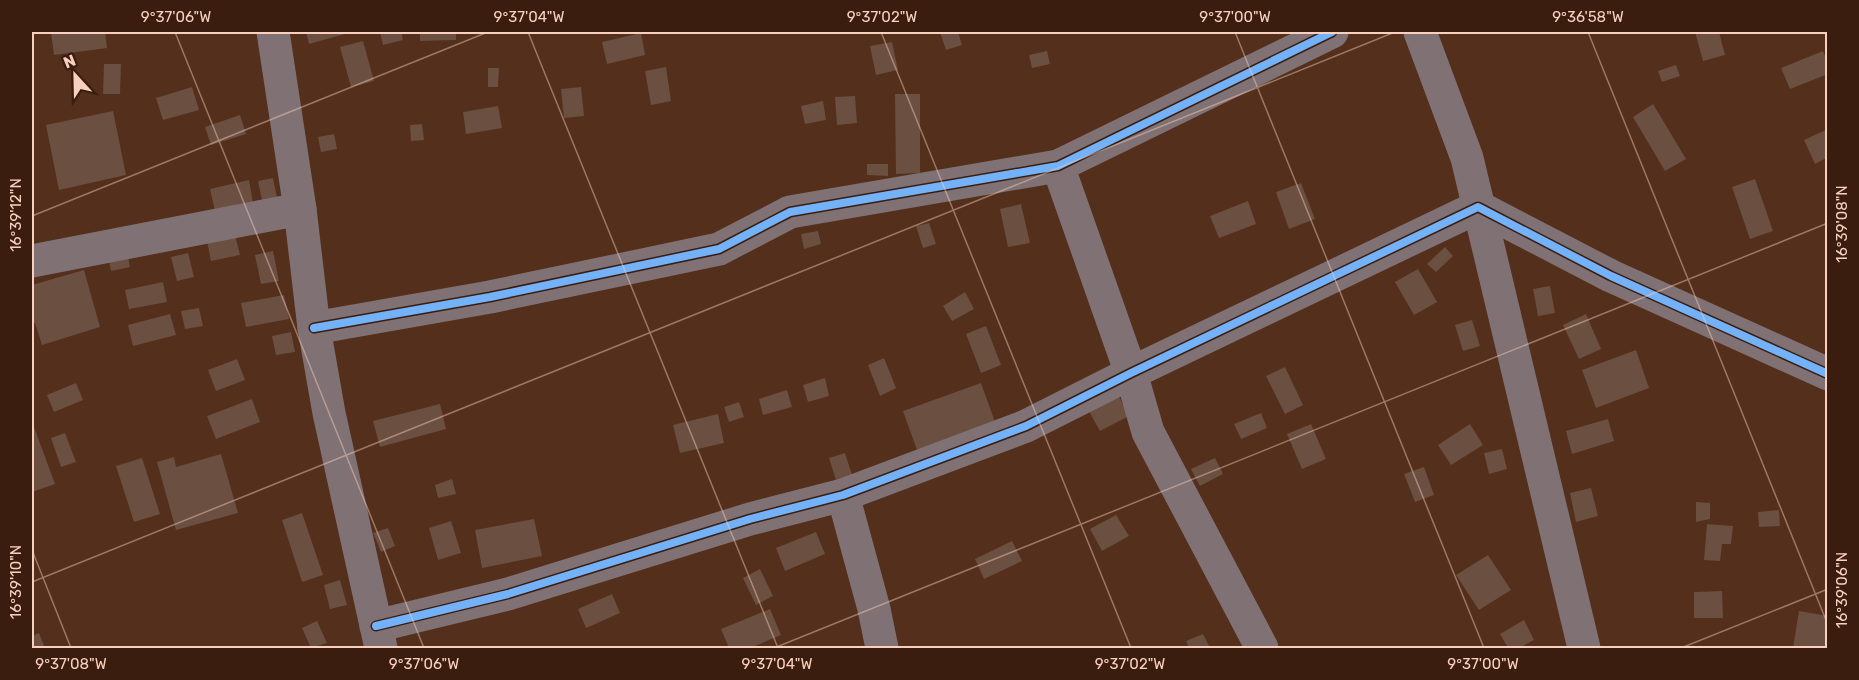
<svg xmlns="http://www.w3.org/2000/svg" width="1859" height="680" viewBox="0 0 1859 680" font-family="Rubik,sans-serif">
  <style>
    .building { fill: #6b4f41 }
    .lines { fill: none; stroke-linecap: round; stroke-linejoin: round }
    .street { stroke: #807174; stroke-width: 33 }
    .cycleway-casing { stroke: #3b1d10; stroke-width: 11 }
    .cycleway { stroke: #73b2f8; stroke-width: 8 }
    .ticks { fill: none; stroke: #f9d0bf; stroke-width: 1.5; stroke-opacity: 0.45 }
    .neatline { fill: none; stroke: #f9d0bf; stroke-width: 2 }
    .ticks-label { font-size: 15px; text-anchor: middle; fill: #f9d0bf }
  </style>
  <rect width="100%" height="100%" fill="#532f1c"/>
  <!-- building -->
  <g class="building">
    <polygon points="65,32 105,32 107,48 54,55 51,33"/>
    <polygon points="306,32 345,32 345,34 309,44"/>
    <polygon points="380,32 401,32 403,40 383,45"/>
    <polygon points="420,32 456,32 456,40 420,41"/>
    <polygon points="940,32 958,32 962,45 946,50"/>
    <polygon points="1695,32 1719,32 1725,55 1703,61"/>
    <polygon points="641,33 645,55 607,64 602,42"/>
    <polygon points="363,41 374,81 351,87 340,47"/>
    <polygon points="892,42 898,70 876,75 870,46"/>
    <polygon points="1047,51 1050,64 1032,68 1029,55"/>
    <polygon points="1823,51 1828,63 1828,74 1790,89 1781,68"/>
    <polygon points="104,64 121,64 120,94 103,94"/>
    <polygon points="1676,65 1680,76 1662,82 1658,71"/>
    <polygon points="666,67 671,101 651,105 645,71"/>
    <polygon points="488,68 499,68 498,87 488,87"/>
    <polygon points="192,87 199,110 163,120 156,98"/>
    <polygon points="581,87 584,116 564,118 561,89"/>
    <polygon points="895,94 920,94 920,173 896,174"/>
    <polygon points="855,96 857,123 837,125 835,97"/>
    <polygon points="823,101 826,120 805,124 801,106"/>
    <polygon points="1653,104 1686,159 1665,171 1633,117"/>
    <polygon points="498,106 502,128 466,134 463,112"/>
    <polygon points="113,111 126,175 59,190 46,125"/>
    <polygon points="240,115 246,134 211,145 205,127"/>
    <polygon points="422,124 424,140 411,141 410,125"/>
    <polygon points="1828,129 1828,157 1815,164 1804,140"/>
    <polygon points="334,134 337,149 321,152 318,137"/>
    <polygon points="867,164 888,164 888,176 867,175"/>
    <polygon points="273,178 278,202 263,205 258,181"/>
    <polygon points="1755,179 1773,231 1750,239 1732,187"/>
    <polygon points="249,180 253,203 215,211 210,189"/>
    <polygon points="1301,183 1315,219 1289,229 1276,192"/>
    <polygon points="1248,201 1256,224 1219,238 1210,216"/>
    <polygon points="1021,204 1030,243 1008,247 1000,209"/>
    <polygon points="929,223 936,244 923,248 916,226"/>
    <polygon points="818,231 821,244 804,249 801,234"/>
    <polygon points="235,235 240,255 211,261 207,241"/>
    <polygon points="1445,247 1453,256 1436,272 1427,264"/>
    <polygon points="273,251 279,281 261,284 255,255"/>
    <polygon points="127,252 130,267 111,271 108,256"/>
    <polygon points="188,253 194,277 177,281 171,257"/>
    <polygon points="1418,269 1437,302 1414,315 1395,282"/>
    <polygon points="84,270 100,327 42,345 35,323 32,324 32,285"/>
    <polygon points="163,282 167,302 129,309 125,290"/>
    <polygon points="1550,286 1555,313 1538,316 1533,289"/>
    <polygon points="965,292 974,309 952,321 943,306"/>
    <polygon points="284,295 289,319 246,327 241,303"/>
    <polygon points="199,308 203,326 185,329 181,311"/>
    <polygon points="170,314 176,335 133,346 128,325"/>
    <polygon points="1586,314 1601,349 1579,359 1563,325"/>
    <polygon points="1472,320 1480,346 1463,351 1455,325"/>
    <polygon points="986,326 1001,365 981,373 966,334"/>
    <polygon points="291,332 295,352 276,355 272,336"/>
    <polygon points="1636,350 1649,388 1596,408 1582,370"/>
    <polygon points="884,358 896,388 880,396 868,365"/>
    <polygon points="237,359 245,380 216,391 208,370"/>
    <polygon points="1285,367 1303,405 1285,414 1266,376"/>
    <polygon points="825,378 829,396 808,402 803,385"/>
    <polygon points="76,383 83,400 54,412 47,395"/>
    <polygon points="981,383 995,422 917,450 903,411"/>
    <polygon points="787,390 792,407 763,415 759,399"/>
    <polygon points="1116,391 1129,416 1100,431 1086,406"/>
    <polygon points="252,399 260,422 216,439 207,416"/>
    <polygon points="739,402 744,417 729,422 724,407"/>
    <polygon points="440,404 446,429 380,447 373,421"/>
    <polygon points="1261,413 1267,428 1241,439 1234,424"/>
    <polygon points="718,414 724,443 680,453 673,425"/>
    <polygon points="1608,419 1614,441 1572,454 1566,431"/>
    <polygon points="1311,424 1326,459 1302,469 1287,434"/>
    <polygon points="1470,424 1483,445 1451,465 1438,445"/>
    <polygon points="34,427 55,484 32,492 32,428"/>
    <polygon points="65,433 76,462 61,467 51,438"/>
    <polygon points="1502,449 1507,469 1489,474 1484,453"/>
    <polygon points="845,453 852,475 836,480 829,458"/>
    <polygon points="221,454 238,513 176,530 157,462 174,457 176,467"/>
    <polygon points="142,458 160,514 134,522 116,466"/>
    <polygon points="1215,458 1223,474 1200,486 1191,469"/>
    <polygon points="1424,467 1434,495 1415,502 1404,474"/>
    <polygon points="452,479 456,494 438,498 435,485"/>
    <polygon points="1591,488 1598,516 1576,522 1570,493"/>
    <polygon points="1696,502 1710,503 1710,519 1696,522"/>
    <polygon points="1779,510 1780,526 1759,527 1758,512"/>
    <polygon points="302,513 323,575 302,582 282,520"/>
    <polygon points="1116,515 1129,536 1102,551 1090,529"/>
    <polygon points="534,519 542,556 482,568 475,530"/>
    <polygon points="451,521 461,553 438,560 429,528"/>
    <polygon points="1707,524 1733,526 1731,544 1722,544 1720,561 1704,560"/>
    <polygon points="388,528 395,546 381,552 373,533"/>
    <polygon points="816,532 825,554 785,571 776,548"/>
    <polygon points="1012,541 1022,561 984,579 975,559"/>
    <polygon points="1488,555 1511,590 1479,610 1456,575"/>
    <polygon points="760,569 773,596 756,605 743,578"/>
    <polygon points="340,580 347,605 330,609 324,585"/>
    <polygon points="1722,591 1723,618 1694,618 1694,592"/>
    <polygon points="612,594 620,613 586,628 578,609"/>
    <polygon points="770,609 781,635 750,648 729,648 721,629"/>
    <polygon points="1799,611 1828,616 1828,648 1793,648"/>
    <polygon points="1524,620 1534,640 1519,648 1508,648 1500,634"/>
    <polygon points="317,621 327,643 311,648 302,628"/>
    <polygon points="39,633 45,648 32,648 32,636"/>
    <polygon points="1203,634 1210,648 1189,648 1186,641"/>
  </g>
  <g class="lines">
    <!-- street -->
    <g class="street">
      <polyline points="1420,32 1467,158 1584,648"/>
      <polyline points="1058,166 1131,373 1148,432 1262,648"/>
      <polyline points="300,209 314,328 329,413 381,648"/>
      <polyline points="32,261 300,209 273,32"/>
      <polyline points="314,328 490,297 719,249 790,212 1058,166 1332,32"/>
      <polyline points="843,495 874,609 882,648"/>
      <polyline points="376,626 508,594 750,519 843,495 1026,426 1131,373 1478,207 1611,276 1828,374"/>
    </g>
    <defs>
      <g id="cycleway">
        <polyline points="314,328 490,297 719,249 790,212 1058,166 1332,32"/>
        <polyline points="376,626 508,594 750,519 843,495 1026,426 1131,373 1478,207 1611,276 1828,374"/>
      </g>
    </defs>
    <!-- cycleway casing -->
    <use href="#cycleway" class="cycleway-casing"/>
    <!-- cycleway -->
    <use href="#cycleway" class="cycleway"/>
  </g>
  <!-- ticks -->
  <path class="ticks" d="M175 32 424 648M528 32 778 648M881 32 1131 648M1235 32 1484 648M1588 32 1828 625M32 216 488 32M32 550 71 648M32 582 1395 32M774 648 1828 223M1681 648 1828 589"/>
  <!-- border -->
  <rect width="1859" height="680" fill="none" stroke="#3b1d10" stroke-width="66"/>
  <!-- north arrow -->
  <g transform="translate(75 75) rotate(338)" stroke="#3b1d10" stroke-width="4.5" paint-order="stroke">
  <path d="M0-4.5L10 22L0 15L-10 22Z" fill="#f9d0bf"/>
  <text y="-9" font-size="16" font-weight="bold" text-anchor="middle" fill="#f9d0bf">N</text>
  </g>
  <rect x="33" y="33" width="1793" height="614" class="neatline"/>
  <g class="ticks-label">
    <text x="176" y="22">9°37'06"W</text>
    <text x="529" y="22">9°37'04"W</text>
    <text x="882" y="22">9°37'02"W</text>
    <text x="1235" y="22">9°37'00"W</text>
    <text x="1588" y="22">9°36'58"W</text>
    <text transform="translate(16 215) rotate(-90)" y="5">16°39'12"N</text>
    <text transform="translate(1842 224) rotate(-90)" y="5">16°39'08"N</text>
    <text transform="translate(16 582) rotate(-90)" y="5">16°39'10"N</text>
    <text transform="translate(1842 590) rotate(-90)" y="5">16°39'06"N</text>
    <text x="71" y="669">9°37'08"W</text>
    <text x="424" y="669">9°37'06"W</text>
    <text x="777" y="669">9°37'04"W</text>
    <text x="1130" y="669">9°37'02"W</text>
    <text x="1483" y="669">9°37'00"W</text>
  </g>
</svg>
